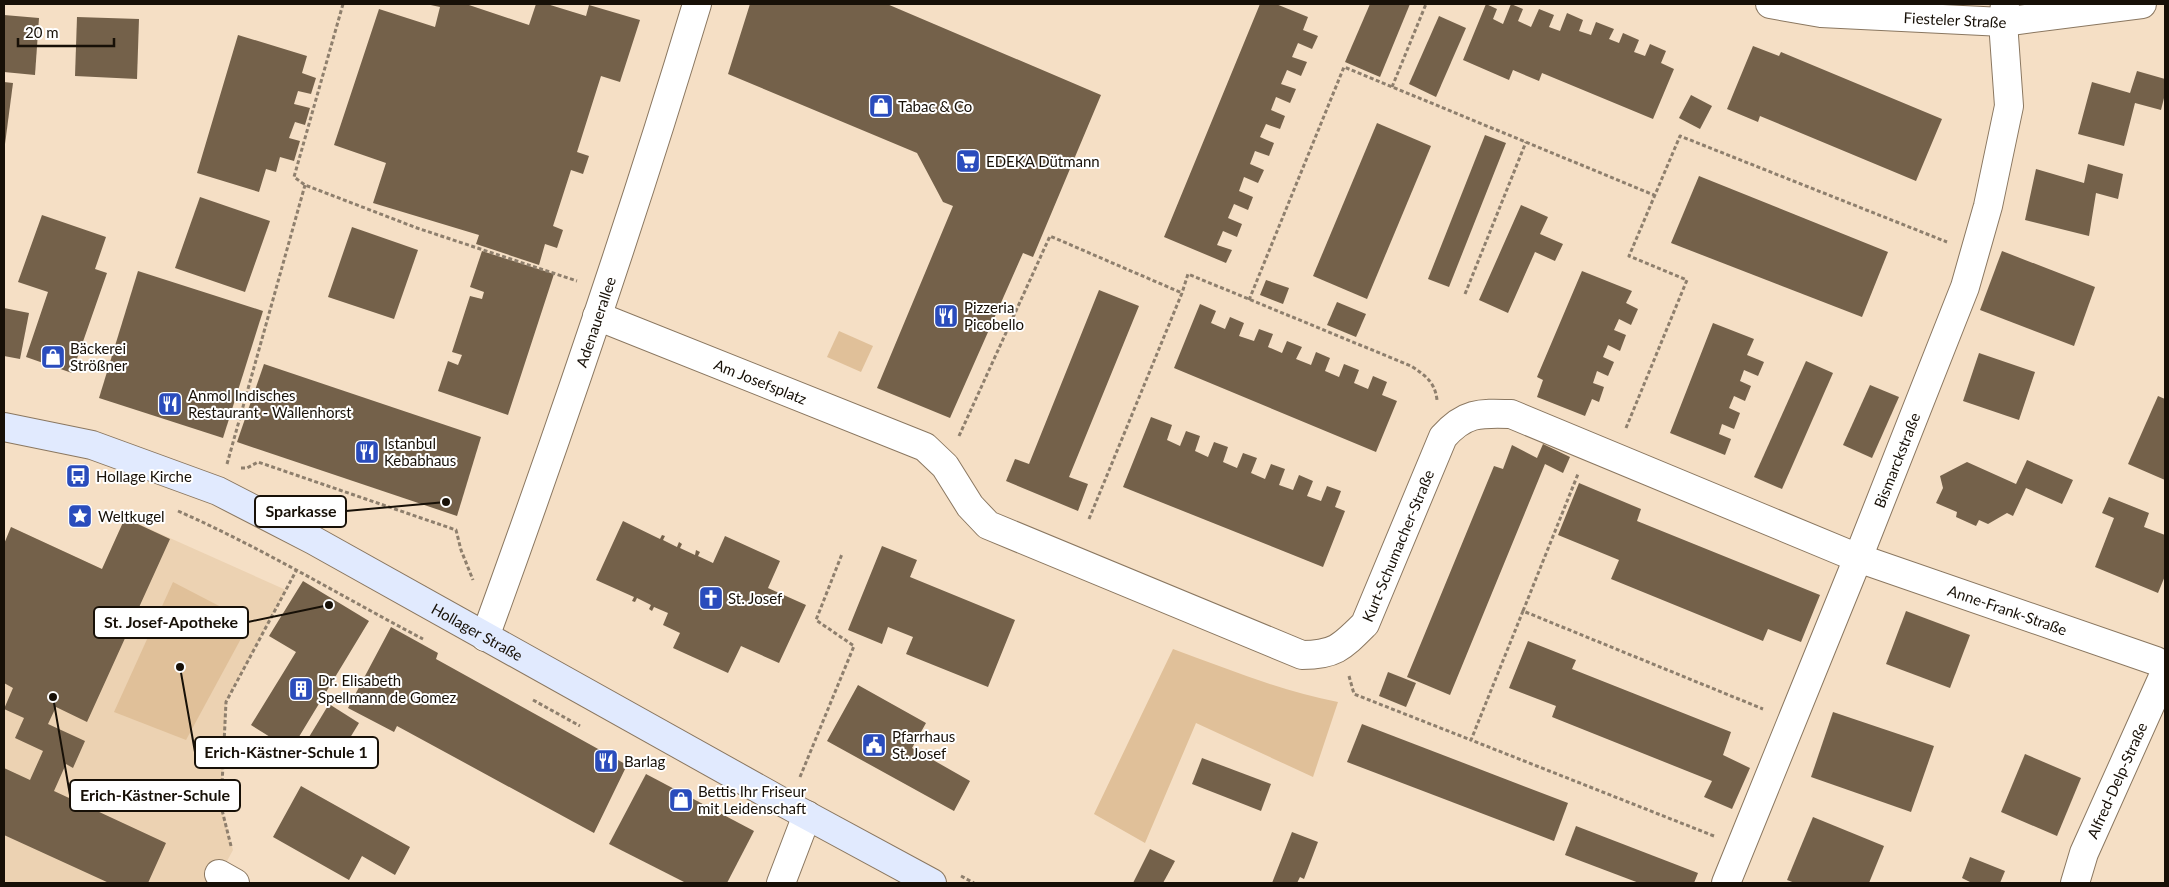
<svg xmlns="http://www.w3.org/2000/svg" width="2169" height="887" viewBox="0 0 2169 887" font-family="Lato,sans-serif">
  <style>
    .built { fill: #ecd2b2 }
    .green { fill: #e0c099 }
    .building { fill: #74614a }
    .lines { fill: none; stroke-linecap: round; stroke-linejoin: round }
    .minor-casing { stroke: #8a7760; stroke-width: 30 }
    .secondary-casing { stroke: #8a7760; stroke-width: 30 }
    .path { stroke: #8e7f6d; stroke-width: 3; stroke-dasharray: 4 2.5; stroke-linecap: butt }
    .minor { stroke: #fff; stroke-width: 28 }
    .secondary { stroke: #e1eafe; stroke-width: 28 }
    .labels { text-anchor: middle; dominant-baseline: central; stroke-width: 4; stroke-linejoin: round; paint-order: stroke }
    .street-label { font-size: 15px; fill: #171007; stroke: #fff }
    .poi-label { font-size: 15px; fill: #171007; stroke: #fff; text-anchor: start }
    .leader { fill: none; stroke: #171007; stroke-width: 2 }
    .callout-dot { fill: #171007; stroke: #fff; stroke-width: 2 }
    .callout { fill: #fff; stroke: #171007; stroke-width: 2 }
    .callout-label { font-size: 16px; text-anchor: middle; font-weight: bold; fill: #171007 }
  </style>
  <rect width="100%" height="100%" fill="#f5dfc5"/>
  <!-- built -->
  <polygon class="built" points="125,518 286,590 226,702 221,806 233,850 215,883 4,883 4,544 11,527 102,569"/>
  <!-- green -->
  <g class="green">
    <polygon points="839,331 873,346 861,372 827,357"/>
    <polygon points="173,582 250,622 186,740 114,712"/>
    <path d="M1173 649C1228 669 1281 691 1338 702L1313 777 1196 723 1145 843 1094 814Z"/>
  </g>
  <!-- building -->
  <g class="building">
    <polygon points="426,4 466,4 529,25 536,4 547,4 586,16 589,5 640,20 620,82 601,76 577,152 589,156 583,174 571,170 553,226 563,230 557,248 545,244 539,265 476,244 479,235 373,203 386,163 334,145 379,9 435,27 440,7"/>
    <polygon points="750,4 887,4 1101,95 1033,257 1023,253 950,418 877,388 953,206 943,202 917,153 728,74"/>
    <polygon points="1260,4 1276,4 1308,17 1303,30 1318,36 1312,49 1298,43 1292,57 1307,62 1301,76 1287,70 1281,84 1296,89 1290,103 1276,97 1271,110 1285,116 1280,129 1266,124 1260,137 1274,143 1269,156 1255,151 1250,164 1264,170 1258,183 1244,177 1239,191 1253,197 1248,210 1234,204 1228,218 1242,224 1237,237 1223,231 1217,245 1232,250 1226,263 1164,237"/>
    <polygon points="1370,4 1410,4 1380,77 1345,62"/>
    <polygon points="1486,4 1497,9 1493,19 1503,24 1511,4 1523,9 1518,21 1531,27 1539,9 1554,15 1549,27 1560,31 1567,13 1583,20 1579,31 1591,35 1596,22 1614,29 1609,39 1619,43 1623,33 1639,40 1634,52 1645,56 1650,44 1666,51 1661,63 1674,69 1653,119 1542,73 1539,81 1513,70 1509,80 1463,60"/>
    <polygon points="4,15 39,18 35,75 4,72"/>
    <polygon points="1439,16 1466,28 1436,97 1409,84"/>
    <polygon points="77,17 139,19 137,79 75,76"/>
    <polygon points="238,35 307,56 302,73 316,78 311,94 298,91 294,104 310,108 305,125 295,122 289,138 300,141 294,161 280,157 276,172 266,169 259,192 197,173"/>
    <polygon points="1753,46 1779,56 1781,52 1942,119 1916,181 1760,116 1758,122 1727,109"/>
    <polygon points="2137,71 2165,79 2165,94 2161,110 2135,103 2124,146 2078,134 2092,82 2130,93"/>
    <polygon points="4,82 13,83 5,144 4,144"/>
    <polygon points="1691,95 1712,106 1700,129 1679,118"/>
    <polygon points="1377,123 1431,146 1367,299 1313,276"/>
    <polygon points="1485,135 1506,143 1449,287 1428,279"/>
    <polygon points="2088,164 2123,174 2118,199 2096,193 2089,236 2025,220 2036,169 2084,183"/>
    <polygon points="1699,176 1888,252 1862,317 1671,243"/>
    <polygon points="200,197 270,221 245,292 175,268"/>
    <polygon points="1521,205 1548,217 1540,234 1563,244 1555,261 1535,252 1508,313 1479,300"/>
    <polygon points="42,215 106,237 95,269 107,273 72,373 26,357 48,292 18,282"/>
    <polygon points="352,227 418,250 394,319 328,297"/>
    <polygon points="482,251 554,274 508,415 438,391 448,361 458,365 462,355 452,352 470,296 482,299 484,292 470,287"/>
    <polygon points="2002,251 2095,287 2074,346 1980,310"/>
    <polygon points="138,271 263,311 223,438 99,398"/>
    <polygon points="1582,271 1632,291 1626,303 1638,309 1631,325 1619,319 1614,330 1626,335 1620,351 1608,345 1603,357 1614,362 1608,376 1597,371 1593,383 1604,387 1599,402 1592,399 1585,416 1537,397 1543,380 1537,377"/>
    <polygon points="1266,280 1289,288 1283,304 1260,295"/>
    <polygon points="1099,290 1139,306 1069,477 1088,484 1078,511 1006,481 1015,459 1029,464"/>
    <polygon points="1337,302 1366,314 1356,337 1327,325"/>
    <polygon points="1200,304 1216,311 1211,323 1225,329 1230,317 1244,323 1239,336 1254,341 1259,329 1273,334 1268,347 1282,353 1287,341 1302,347 1296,359 1311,365 1316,352 1330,358 1325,371 1339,377 1344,364 1359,370 1354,383 1368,389 1373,376 1387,382 1382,395 1397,401 1376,452 1174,368"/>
    <polygon points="4,308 29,313 20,359 4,356"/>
    <polygon points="1713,323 1754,339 1747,355 1764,362 1758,376 1744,370 1740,381 1751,386 1745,401 1734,396 1729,408 1740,413 1734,429 1722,424 1719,434 1731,439 1725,455 1670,433"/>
    <polygon points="1979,353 2035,372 2019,420 1963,401"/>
    <polygon points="1806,361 1833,373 1782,489 1754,477"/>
    <polygon points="264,364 481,437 457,516 237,442"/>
    <polygon points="1870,385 1899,397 1872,458 1843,445"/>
    <polygon points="2158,396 2165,399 2165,480 2128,464"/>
    <polygon points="1151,417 1172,425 1167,440 1180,446 1186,431 1200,436 1195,451 1208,457 1214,442 1228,447 1223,462 1237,468 1243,453 1257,458 1251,473 1265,479 1271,464 1285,469 1279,485 1293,490 1299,475 1313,481 1307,496 1321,501 1327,486 1341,491 1335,507 1345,511 1323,567 1123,487"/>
    <polygon points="1543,444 1570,457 1563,473 1545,464 1450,695 1407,677 1494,466 1503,469 1512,445 1537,458"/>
    <polygon points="2027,460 2073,480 2062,504 2026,488 2013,516 2007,513 1988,524 1979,520 1976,526 1956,517 1957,512 1936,503 1943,488 1940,476 1967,462 2016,484"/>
    <polygon points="1579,483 1641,509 1637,521 1820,595 1801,642 1768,629 1763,641 1611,579 1619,560 1558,535"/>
    <polygon points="2109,497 2149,513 2144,527 2165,535 2165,576 2158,593 2095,567 2114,518 2102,513"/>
    <polygon points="125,518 170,539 87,722 56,707 48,724 85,741 73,768 66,764 54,791 166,843 148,883 109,883 4,835 4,768 30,780 43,751 15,738 24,718 4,709 13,688 4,683 4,544 11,527 102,569"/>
    <polygon points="623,521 660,539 662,535 665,536 663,540 677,547 679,542 682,544 680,548 695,555 696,550 700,552 698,556 713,563 725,536 780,561 768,588 806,605 779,663 741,646 728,673 673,648 680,633 663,625 668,613 654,607 652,611 649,609 651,605 637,598 635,602 632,601 634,597 596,580"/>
    <polygon points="882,546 917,560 910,577 1015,620 988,687 906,654 913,637 888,627 882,644 848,630"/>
    <polygon points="303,581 369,621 291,750 251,725 296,652 269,636"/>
    <polygon points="1906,611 1970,635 1950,688 1886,664"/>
    <polygon points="391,627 438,653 436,659 627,765 594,833 397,726 394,732 348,708"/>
    <polygon points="1528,641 1576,660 1572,669 1731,732 1723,755 1750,768 1732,809 1704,797 1712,781 1552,717 1556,706 1509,688"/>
    <polygon points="1388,672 1416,683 1406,707 1379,696"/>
    <polygon points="858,685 926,723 912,748 970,781 954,811 827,741"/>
    <polygon points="329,704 359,723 333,766 303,747"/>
    <polygon points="1833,712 1934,746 1911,812 1811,777"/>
    <polygon points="1362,724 1568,803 1554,841 1347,762"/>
    <polygon points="2025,754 2081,778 2057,836 2001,812"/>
    <polygon points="1202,758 1271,784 1261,811 1192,784"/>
    <polygon points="646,774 754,831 727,883 686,883 609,844"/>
    <polygon points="301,786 410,847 395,875 362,856 349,880 273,837"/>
    <polygon points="1813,817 1884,846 1869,883 1795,883 1787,880"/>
    <polygon points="1576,826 1698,873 1694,883 1639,883 1565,855"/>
    <polygon points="1292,832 1318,842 1304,879 1300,877 1297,883 1272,883"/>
    <polygon points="1150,849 1175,861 1163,883 1133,883"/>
    <polygon points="1970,857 2005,871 2000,883 1972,883 1962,878"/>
  </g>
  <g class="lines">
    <defs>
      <g id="minor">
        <path id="s1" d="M1770 4 1821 13 2003 22 2142 4"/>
        <path id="s2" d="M597 316 925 447 945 466 970 506 988 525 1302 655C1335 655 1342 647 1365 624L1443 437C1465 412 1480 413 1511 414L1858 558 2156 661"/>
        <path id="s3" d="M485 637C561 428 633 217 697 4"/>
        <polyline points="219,874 235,883"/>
        <polyline points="781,883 807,815"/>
        <path id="s4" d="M1726 883 1858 558 1965 287 1988 206 2009 106 2003 22 2005 4"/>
        <path id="s5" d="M2075 883 2084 853 2162 679"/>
      </g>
      <g id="secondary">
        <path id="s6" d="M4 427 92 445 218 491 313 540 786 804 932 883"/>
      </g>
    </defs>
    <!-- minor casing -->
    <use href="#minor" class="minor-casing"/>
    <!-- secondary casing -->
    <use href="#secondary" class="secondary-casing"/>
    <!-- path -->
    <g class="path">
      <polyline points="343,4 294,177 305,185 417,228 577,281"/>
      <polyline points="1392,87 1426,4"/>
      <polyline points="1465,294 1526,142"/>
      <polyline points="1249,300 1344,67 1654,195"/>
      <polyline points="1626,428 1687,280 1629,256 1680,136 1947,242"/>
      <polyline points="959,436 1050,236 1182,293"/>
      <polyline points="227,464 305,185"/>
      <polyline points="241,468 247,468 258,462 456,530 461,550 473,580"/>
      <path d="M178 511C262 548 341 596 423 639"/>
      <path d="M1089 519 1182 293 1188 274 1411 366C1425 375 1435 382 1437 400"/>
      <polyline points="1523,611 1578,474"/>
      <polyline points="1349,676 1354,694 1471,740"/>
      <polyline points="533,700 580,726"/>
      <polyline points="800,777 854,646 816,620 842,554"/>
      <polyline points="1714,836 1471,740 1523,611 1763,709"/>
      <polyline points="231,846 221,806 226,702 296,571"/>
      <polyline points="961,876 974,883"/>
    </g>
    <!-- minor -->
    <use href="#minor" class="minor"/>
    <!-- secondary -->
    <use href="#secondary" class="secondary"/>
  </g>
  <!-- icons -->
  <defs>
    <symbol id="shop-square" viewBox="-11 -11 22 22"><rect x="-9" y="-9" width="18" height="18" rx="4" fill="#2a4cbc" stroke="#fff"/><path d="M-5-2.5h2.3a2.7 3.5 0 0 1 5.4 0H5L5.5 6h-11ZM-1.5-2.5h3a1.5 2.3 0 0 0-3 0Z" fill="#fff"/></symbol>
    <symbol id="supermarket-square" viewBox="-11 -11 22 22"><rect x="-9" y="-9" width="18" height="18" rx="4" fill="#2a4cbc" stroke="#fff"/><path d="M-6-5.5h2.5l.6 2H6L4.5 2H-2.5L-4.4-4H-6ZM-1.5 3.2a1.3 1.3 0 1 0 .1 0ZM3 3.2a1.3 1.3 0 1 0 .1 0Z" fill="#fff"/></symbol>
    <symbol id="restaurant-square" viewBox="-11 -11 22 22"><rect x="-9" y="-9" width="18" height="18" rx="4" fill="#2a4cbc" stroke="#fff"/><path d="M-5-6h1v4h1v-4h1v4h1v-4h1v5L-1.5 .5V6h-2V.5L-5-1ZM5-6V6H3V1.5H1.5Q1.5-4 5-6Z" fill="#fff"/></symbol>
    <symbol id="bus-square" viewBox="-11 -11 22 22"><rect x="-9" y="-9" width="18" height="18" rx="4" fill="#2a4cbc" stroke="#fff"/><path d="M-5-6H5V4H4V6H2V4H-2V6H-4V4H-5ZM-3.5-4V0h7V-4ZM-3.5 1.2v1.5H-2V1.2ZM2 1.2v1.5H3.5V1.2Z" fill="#fff"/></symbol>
    <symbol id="sight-square" viewBox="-11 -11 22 22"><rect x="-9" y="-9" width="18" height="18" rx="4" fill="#2a4cbc" stroke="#fff"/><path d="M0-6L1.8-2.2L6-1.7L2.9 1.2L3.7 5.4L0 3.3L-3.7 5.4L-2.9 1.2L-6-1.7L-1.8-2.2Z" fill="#fff"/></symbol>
    <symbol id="church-square" viewBox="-11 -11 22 22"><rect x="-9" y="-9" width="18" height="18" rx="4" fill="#2a4cbc" stroke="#fff"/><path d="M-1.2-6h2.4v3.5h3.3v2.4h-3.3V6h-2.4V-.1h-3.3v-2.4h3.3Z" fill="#fff"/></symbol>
    <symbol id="building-square" viewBox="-11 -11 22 22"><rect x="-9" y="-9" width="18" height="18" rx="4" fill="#2a4cbc" stroke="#fff"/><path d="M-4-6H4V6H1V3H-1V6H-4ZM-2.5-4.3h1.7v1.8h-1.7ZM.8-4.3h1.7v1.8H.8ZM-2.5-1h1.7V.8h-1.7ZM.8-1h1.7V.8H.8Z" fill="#fff"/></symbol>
    <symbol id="civic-square" viewBox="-11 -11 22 22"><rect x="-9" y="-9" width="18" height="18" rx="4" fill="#2a4cbc" stroke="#fff"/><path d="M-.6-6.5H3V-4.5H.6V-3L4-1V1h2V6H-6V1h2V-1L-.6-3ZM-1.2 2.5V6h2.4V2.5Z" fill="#fff"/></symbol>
  </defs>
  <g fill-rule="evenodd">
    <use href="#shop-square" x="867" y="92" width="28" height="28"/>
    <use href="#supermarket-square" x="954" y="147" width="28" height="28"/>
    <use href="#restaurant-square" x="932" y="302" width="28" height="28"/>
    <use href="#shop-square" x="39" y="343" width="28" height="28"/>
    <use href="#restaurant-square" x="156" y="390" width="28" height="28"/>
    <use href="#restaurant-square" x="353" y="438" width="28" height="28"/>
    <use href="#bus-square" x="64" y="462" width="28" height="28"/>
    <use href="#sight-square" x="66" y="502" width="28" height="28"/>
    <use href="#church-square" x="697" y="584" width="28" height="28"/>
    <use href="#building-square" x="287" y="675" width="28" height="28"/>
    <use href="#civic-square" x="860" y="731" width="28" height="28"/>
    <use href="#restaurant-square" x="592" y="747" width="28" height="28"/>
    <use href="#shop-square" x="667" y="786" width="28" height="28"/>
  </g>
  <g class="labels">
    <!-- street labels -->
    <g class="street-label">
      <text stroke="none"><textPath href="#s1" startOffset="186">Fiesteler Straße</textPath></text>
      <text stroke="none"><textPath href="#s3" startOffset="334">Adenauerallee</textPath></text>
      <text stroke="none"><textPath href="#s2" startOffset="176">Am Josefsplatz</textPath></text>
      <text stroke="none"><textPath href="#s4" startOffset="456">Bismarckstraße</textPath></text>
      <text stroke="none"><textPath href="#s2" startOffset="952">Kurt-Schumacher-Straße</textPath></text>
      <text stroke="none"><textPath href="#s2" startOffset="1679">Anne-Frank-Straße</textPath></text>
      <text stroke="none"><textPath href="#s6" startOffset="519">Hollager Straße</textPath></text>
      <text stroke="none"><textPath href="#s5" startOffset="111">Alfred-Delp-Straße</textPath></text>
    </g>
    <!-- poi labels -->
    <g class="poi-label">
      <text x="898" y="106">Tabac &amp; Co</text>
      <text x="986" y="161">EDEKA Dütmann</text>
      <text x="964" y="307">Pizzeria<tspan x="964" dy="17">Picobello</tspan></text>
      <text x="70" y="348">Bäckerei<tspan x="70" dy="17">Strößner</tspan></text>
      <text x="188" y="395">Anmol Indisches<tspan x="188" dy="17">Restaurant - Wallenhorst</tspan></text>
      <text x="384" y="443">Istanbul<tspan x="384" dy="17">Kebabhaus</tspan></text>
      <text x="96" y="476">Hollage Kirche</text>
      <text x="98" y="516">Weltkugel</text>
      <text x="728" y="598">St. Josef</text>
      <text x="318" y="680">Dr. Elisabeth<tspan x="318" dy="17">Spellmann de Gomez</tspan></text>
      <text x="892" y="736">Pfarrhaus<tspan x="892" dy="17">St. Josef</tspan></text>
      <text x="624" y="761">Barlag</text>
      <text x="698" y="791">Bettis Ihr Friseur<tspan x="698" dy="17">mit Leidenschaft</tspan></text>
    </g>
  </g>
  <!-- callouts -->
  <path class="leader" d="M446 502L346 511M329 605L248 622M180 667L195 752M53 697L70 795"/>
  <g class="callout-dot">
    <circle cx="446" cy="502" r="5"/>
    <circle cx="329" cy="605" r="5"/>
    <circle cx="180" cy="667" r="5"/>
    <circle cx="53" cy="697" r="5"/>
  </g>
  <g class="callout">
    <rect x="255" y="496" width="91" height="31" rx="5"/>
    <rect x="94" y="607" width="154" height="31" rx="5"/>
    <rect x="195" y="737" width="183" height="31" rx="5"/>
    <rect x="70" y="780" width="170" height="31" rx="5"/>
  </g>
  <g class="callout-label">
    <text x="301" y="517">Sparkasse</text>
    <text x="171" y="628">St. Josef-Apotheke</text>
    <text x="286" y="758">Erich-Kästner-Schule 1</text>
    <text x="155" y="801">Erich-Kästner-Schule</text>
  </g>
  <!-- border -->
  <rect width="2169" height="887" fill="none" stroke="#171007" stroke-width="10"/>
  <!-- scale -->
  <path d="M18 38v8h96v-8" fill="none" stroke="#171007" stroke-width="2.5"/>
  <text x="25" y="38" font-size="15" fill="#171007" stroke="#ffffff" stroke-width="4" paint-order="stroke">20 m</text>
</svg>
